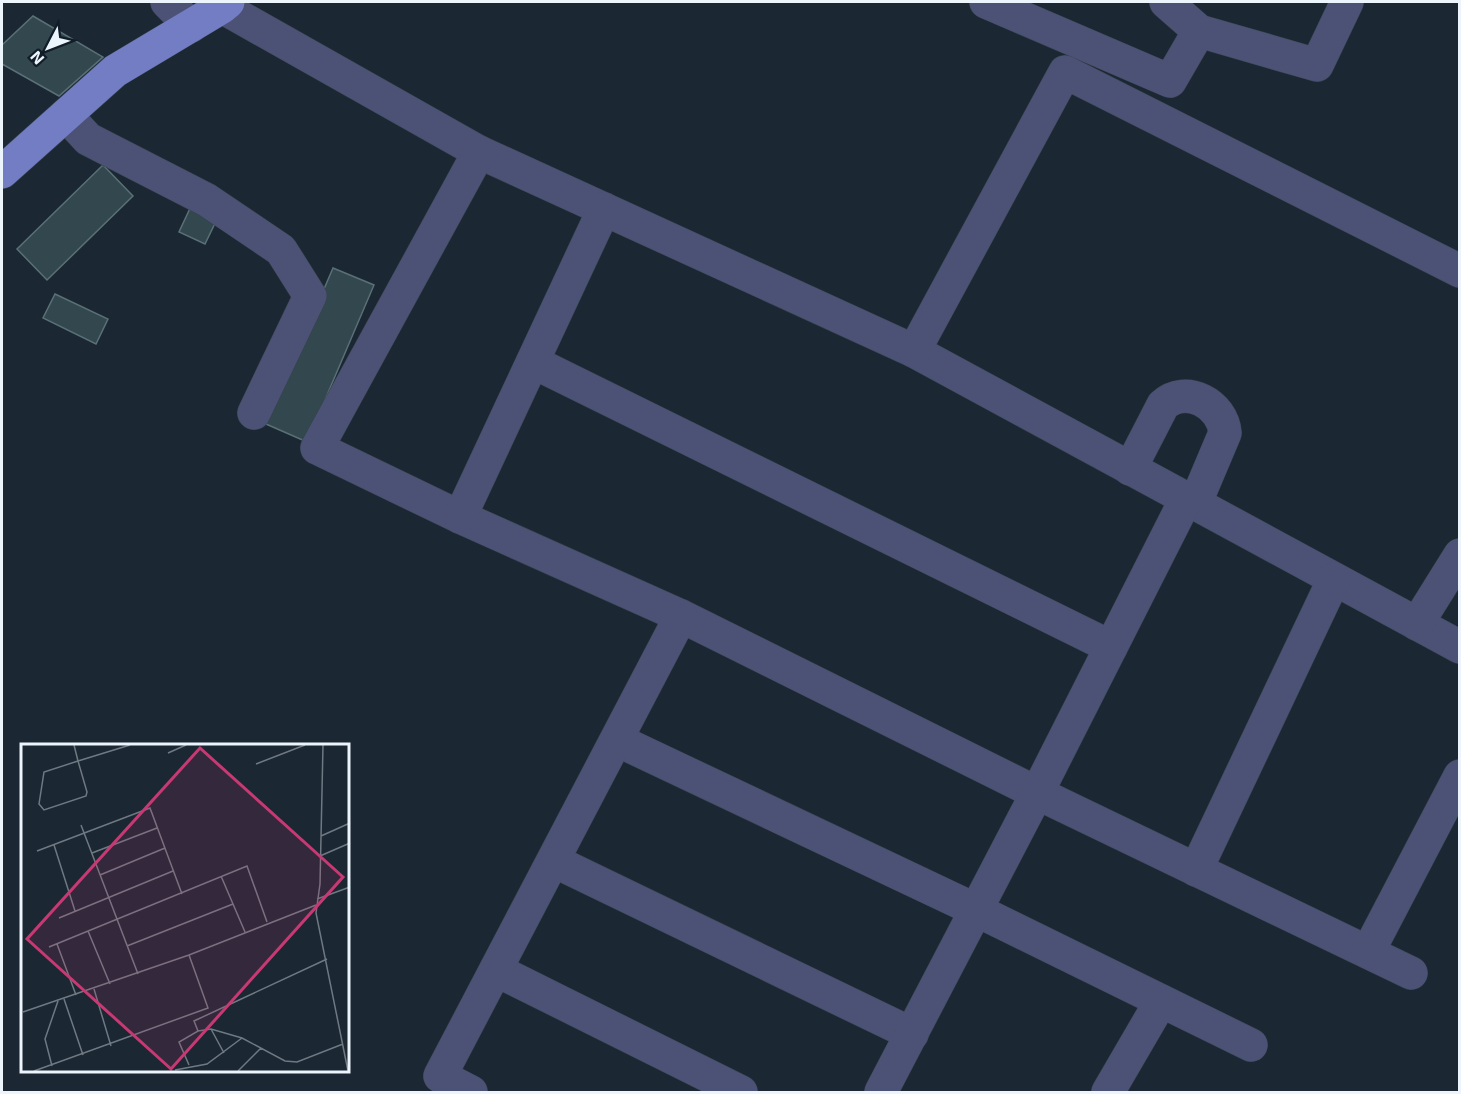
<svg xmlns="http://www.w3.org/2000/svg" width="1461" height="1094" viewBox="0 0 1461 1094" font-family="'Exo 2',sans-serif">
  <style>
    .building { fill: #33474e; stroke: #5a7077; stroke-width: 1.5 }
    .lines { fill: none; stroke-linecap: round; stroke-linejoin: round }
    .minor-casing { stroke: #38444f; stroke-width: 34 }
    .major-casing { stroke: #38444f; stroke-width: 34 }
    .minor { stroke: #4c5275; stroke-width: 33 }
    .major { stroke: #737dc4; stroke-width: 33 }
    .inset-road { fill: none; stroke: #6f7983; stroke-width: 1.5 }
    .view { fill: #c83973; fill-opacity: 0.15; stroke: #c83973; stroke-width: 3 }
    .inset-edge { fill: none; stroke: #ecf4fc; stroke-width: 3 }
  </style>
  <rect width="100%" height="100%" fill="#1b2733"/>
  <!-- building -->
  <g class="building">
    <polygon points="33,16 103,57 59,96 2,64 2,45"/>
    <polygon points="103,165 133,196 47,280 17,249"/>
    <polygon points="193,202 219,215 205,244 179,232"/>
    <polygon points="333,268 374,285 307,442 266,424"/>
    <polygon points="55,294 108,319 96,344 43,318"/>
  </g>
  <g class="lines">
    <defs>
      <g id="minor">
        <polyline points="167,2 191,26"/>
        <polyline points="986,2 1170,81 1199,31"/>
        <polyline points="1166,2 1199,31 1317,65 1347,2"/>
        <polyline points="222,7 479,152 914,351 1460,647"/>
        <polyline points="66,115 88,139 207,200 281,250 310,296 254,413"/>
        <polyline points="479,152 317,448 460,517 681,616 1037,793 1411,973"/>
        <polyline points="914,351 1065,72 1460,271"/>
        <polyline points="533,362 1111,647"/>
        <path d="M1130 469 1163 405C1186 384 1223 404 1225 433L1195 504"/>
        <polyline points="460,517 604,209"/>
        <polyline points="1417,624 1460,555"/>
        <polyline points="617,740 976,910 1251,1045"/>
        <polyline points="554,861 912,1034"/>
        <polyline points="1196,870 1334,579"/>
        <polyline points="1368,952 1460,776"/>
        <polyline points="496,970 741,1092"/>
        <polyline points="471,1092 440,1076 681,616"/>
        <polyline points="881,1092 1037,793 1186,499"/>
        <polyline points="1108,1092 1161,1001"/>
      </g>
      <polyline id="major" points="2,172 115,71 222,7 228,2"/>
    </defs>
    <!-- minor casing -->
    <use href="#minor" class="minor-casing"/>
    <!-- major casing -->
    <use href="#major" class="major-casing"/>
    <!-- minor -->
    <use href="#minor" class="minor"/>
    <!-- major -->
    <use href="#major" class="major"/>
  </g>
  <!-- overview -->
  <g transform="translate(21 744)">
    <rect width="328" height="328" fill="#1b2733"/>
    <path class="inset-road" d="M53 1 57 17 66 48 65 52 23 66 18 60 23 28 57 17 109 1M302 1 299 140 295 169 327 327M147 9 165 1M235 20 284 1M60 81 117 230M300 92 329 79M33 101 54 167M16 107 129 64 161 150M71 109 136 84M299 112 329 99M79 131 144 104M200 132 224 188M296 155 329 143M38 174 152 127M67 187 89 240M36 200 55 251M106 202 212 160M28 203 226 122 246 178M73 245 90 302M43 255 62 311M2 268 168 211 295 161M190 285 203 309M177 287 173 277 306 215M168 321 158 298 177 287 190 285 221 294 264 317 276 318 322 300M31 322 24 295 37 257M154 326 186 320 221 294M13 327 187 264 168 211M217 327 240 304"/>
    <path class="view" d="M179 4 322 133 150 325 6 195Z"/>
    <rect width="328" height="328" class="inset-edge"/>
  </g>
  <!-- border -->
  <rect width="1461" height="1094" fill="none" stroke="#ecf4fc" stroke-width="6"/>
  <!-- north arrow -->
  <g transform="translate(48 48) rotate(228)" stroke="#111d29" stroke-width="4.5" paint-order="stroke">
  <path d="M0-4.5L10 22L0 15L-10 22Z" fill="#ecf4fc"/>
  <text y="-9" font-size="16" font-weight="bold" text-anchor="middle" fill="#ecf4fc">N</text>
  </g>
</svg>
